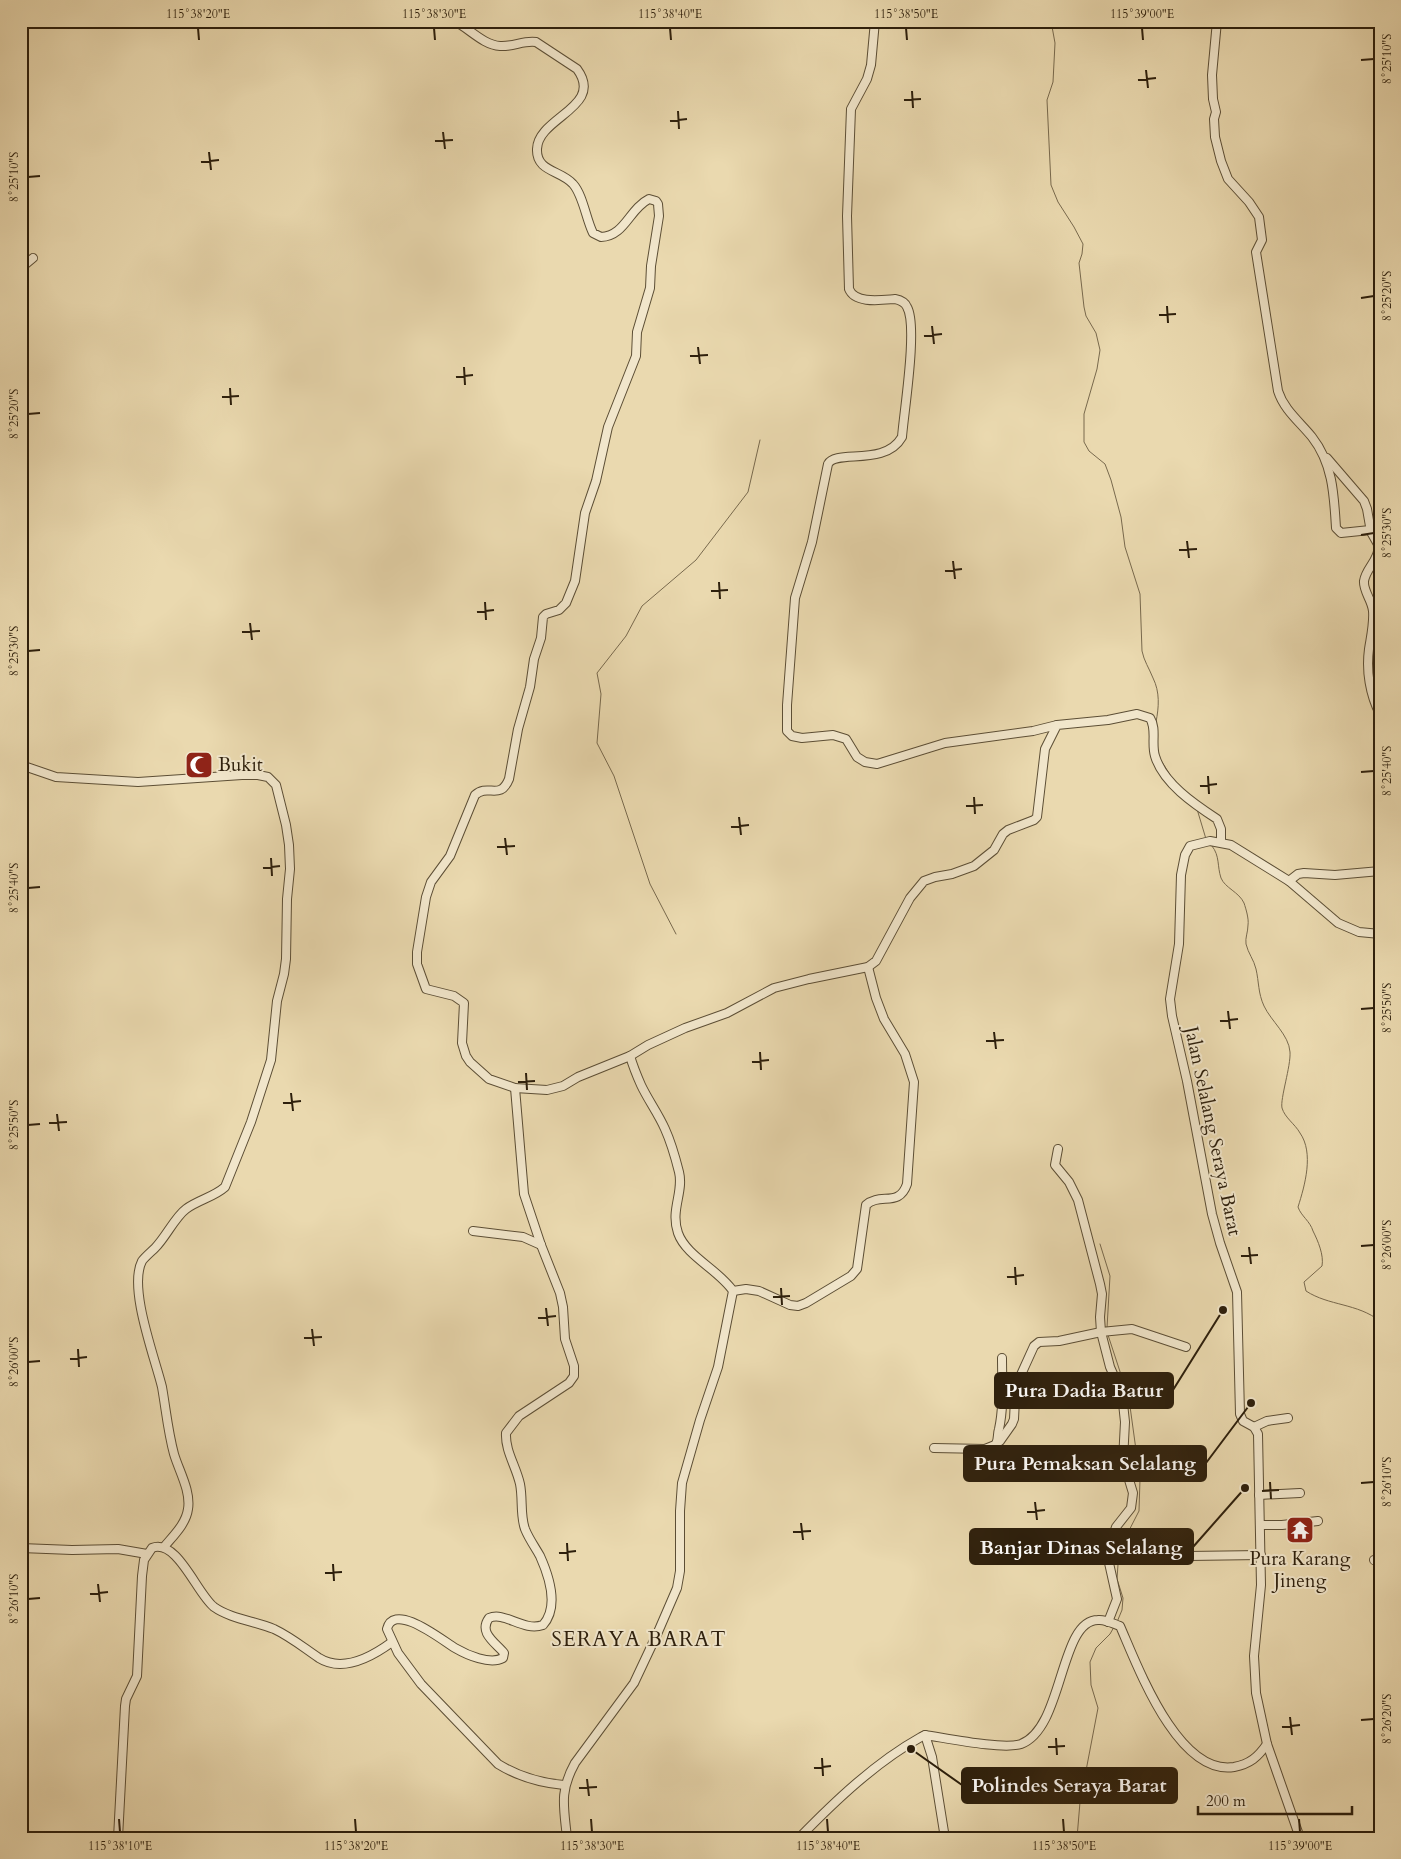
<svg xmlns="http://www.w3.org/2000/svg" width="1401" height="1859" viewBox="0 0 1401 1859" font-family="Cardo,serif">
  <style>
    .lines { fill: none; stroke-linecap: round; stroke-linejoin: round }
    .stream { stroke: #78694d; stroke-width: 1 }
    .minor-casing { stroke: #5c4e35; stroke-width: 10 }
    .minor { stroke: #f1e6cb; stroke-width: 8 }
    .ticks { fill: none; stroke: #2d1f0c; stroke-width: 2 }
    .labels { text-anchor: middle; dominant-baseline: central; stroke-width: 4; stroke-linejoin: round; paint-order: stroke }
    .poi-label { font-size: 19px; fill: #2d1f0c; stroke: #f1e6cb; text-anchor: start }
    .street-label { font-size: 19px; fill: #2d1f0c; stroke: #f1e6cb }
    .quarter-label { font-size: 21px; letter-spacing: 1px; fill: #2d1f0c; stroke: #f1e6cb }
    .leader { fill: none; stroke: #2d1f0c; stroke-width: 2 }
    .callout-dot { fill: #2d1f0c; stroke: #f1e6cb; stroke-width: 2 }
    .callout { fill: #2d1f0c; stroke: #2d1f0c; stroke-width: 2 }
    .callout-label { font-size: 20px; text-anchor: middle; font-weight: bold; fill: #fff }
    .neatline { fill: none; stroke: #2d1f0c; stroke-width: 2 }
    .ticks-label { font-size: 12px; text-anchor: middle; fill: #2d1f0c }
  </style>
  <rect width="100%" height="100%" fill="#ead9af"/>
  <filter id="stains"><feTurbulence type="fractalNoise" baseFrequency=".004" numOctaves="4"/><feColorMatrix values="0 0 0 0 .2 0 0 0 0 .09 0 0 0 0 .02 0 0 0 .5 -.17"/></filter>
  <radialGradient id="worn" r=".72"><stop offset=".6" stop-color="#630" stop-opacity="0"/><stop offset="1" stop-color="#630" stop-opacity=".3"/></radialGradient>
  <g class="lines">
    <!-- stream -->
    <g class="stream">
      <path d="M1051 21 1055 43 1053 82 1047 100 1051 185 1058 202 1074 227 1083 244 1082 254 1079 263 1084 307 1086 316 1096 333 1100 350 1097 369 1084 414V442L1089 451 1105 464 1111 480 1121 517 1125 547 1140 594 1142 651C1144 661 1149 668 1153 678 1160 692 1159 707 1156 722"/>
      <polyline points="1160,759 1174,781"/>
      <polyline points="1197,809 1206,839"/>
      <path d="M1212 846C1220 856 1217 866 1221 878 1225 888 1239 892 1244 903 1246 909 1249 919 1248 925 1248 932 1245 938 1246 944 1248 953 1254 960 1256 969 1259 982 1258 993 1264 1006 1271 1021 1289 1035 1290 1052 1291 1066 1280 1099 1282 1108 1285 1118 1295 1124 1300 1133 1314 1153 1305 1185 1298 1207 1301 1216 1310 1221 1313 1231 1318 1241 1324 1255 1322 1266L1304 1282 1306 1291C1329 1306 1357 1303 1380 1321"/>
      <polyline points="676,934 650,884 614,776 597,743 601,694 597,673 626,636 642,606 696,560 748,492 760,440"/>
      <polyline points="1100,1244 1110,1276 1107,1328"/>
      <polyline points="1108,1335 1129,1399 1140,1479 1139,1511 1119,1550 1117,1579 1123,1598 1122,1610 1117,1622"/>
      <polyline points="1077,1838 1080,1802 1098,1708 1091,1685 1090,1662 1096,1648 1110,1634 1114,1627"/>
    </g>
    <defs>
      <g id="minor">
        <path d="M454 21C469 28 483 45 500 46 513 47 524 40 536 42L577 69C605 107 538 117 537 149 536 172 561 170 573 184 583 195 586 219 593 233L601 237C625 236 629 209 649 199L656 201 658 204 659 216 651 266 650 288 637 332 636 356 608 427 596 481 585 513 575 581 566 603 559 610 546 614 543 617 541 638 534 659 530 687 518 729 509 779C500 801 488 783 475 795L450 856 431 882 426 897 417 952V964L426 989 454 996 464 1003 462 1043 466 1056 470 1062 489 1079 515 1088 547 1090 563 1086 578 1077 630 1056 648 1045 685 1028 727 1013 774 988 809 979 868 967 876 961 910 898 924 881 935 877 952 874 974 866 994 850 1003 834 1008 830 1034 820 1037 817 1045 749 1057 725 1108 720 1137 714 1150 718C1157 729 1151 743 1155 756 1163 783 1194 804 1217 819L1221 829V842"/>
        <path d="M875 21 871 65 867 79 851 109 847 216 849 289C855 304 881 300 895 299 900 300 905 302 907 307 918 326 904 411 902 437 885 467 836 449 828 464L812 542 795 598 787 705V731L792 736 802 738 833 735 846 739 857 757 865 762 877 764 945 743 1033 731 1057 725"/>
        <path d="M1217 21 1212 75 1213 99 1216 112 1214 119 1215 137 1221 161 1228 179 1249 202 1259 217 1262 240 1256 252 1278 391C1284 410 1300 422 1312 437 1333 464 1334 495 1336 528L1341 533 1370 530"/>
        <polyline points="21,268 33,258"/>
        <path d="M1327 458 1364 501 1367 509 1371 532 1379 546C1379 560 1366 568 1364 581 1363 591 1372 600 1373 611 1374 624 1371 636 1369 649 1366 671 1370 695 1380 714"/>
        <path d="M21 765 56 777 138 782 242 775H258L268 777 276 785 286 825 289 845 290 869 287 899 286 959 284 974 277 1001 271 1060 251 1122 225 1187C214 1197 198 1200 186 1209 175 1217 166 1237 155 1248 151 1252 146 1256 142 1261 128 1288 155 1358 162 1387 166 1410 168 1432 174 1454 179 1471 191 1491 188 1509 186 1524 173 1536 164 1547"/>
        <polyline points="1289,881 1298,874 1304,873 1335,875 1380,871"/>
        <path d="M515 1088 524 1194 541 1245 560 1293 563 1307 565 1339 574 1366V1376L569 1383 519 1416 506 1433C505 1451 516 1466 520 1484 523 1499 520 1515 525 1529 529 1539 535 1547 540 1556 549 1576 559 1607 543 1625 523 1632 505 1611 489 1618 478 1633 496 1643 504 1653L503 1658C490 1665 467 1655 455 1648 443 1641 394 1601 387 1629L398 1653 421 1684 498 1764C519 1777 541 1783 564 1785"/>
        <polyline points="1058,1149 1055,1165 1069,1182 1078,1200 1100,1284 1102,1294 1100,1317 1101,1332 1110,1367 1122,1394 1125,1422 1123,1460 1133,1493 1131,1508 1116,1527 1107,1554 1117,1599 1108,1622"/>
        <polyline points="473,1231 523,1237 541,1245"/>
        <path d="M733 1291 746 1289 759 1291 790 1305 798 1306 806 1303 851 1276 857 1269 866 1205C880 1192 899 1208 907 1184L914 1082 905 1054 884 1019 876 998 868 967"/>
        <polyline points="1254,1427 1267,1421 1288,1418"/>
        <path d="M996 1444C999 1438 997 1435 999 1429 1004 1406 1002 1382 1002 1358"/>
        <polyline points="934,1448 985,1449 995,1445 1000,1441 1012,1424 1014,1419 1015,1399 1019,1379 1034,1346 1039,1342 1059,1341 1101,1332 1132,1329 1186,1347"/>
        <polyline points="1259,1495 1300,1493"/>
        <polyline points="1260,1525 1282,1525 1318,1521"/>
        <polyline points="21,1548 72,1550 118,1549 147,1554"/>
        <polyline points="1188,1556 1261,1555"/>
        <polyline points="1374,1560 1380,1559"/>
        <polyline points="925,1735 932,1757 944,1832 947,1838"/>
        <path d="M118 1838 125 1706 126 1699 137 1676 142 1576 144 1560 152 1548C177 1538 197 1594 214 1607 231 1619 255 1621 274 1629 291 1637 304 1648 319 1658 343 1673 373 1656 392 1642"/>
        <path d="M567 1838C564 1807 559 1792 575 1763L634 1683 658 1632 677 1588 680 1571V1511L682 1483 700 1420 718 1367 733 1291C719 1270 686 1256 678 1233 670 1210 684 1192 679 1172 676 1160 670 1140 665 1129 658 1113 648 1100 641 1085 637 1076 633 1066 630 1056"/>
        <path d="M799 1838C835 1801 876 1762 921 1737L925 1735C946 1738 1003 1750 1021 1744 1064 1728 1059 1620 1098 1620 1105 1619 1114 1624 1120 1626 1138 1667 1178 1776 1234 1767 1250 1764 1258 1757 1267 1744"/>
        <polyline points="1300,1838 1267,1744 1256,1693 1254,1656 1261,1585 1258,1434 1254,1427 1243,1421 1240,1414 1237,1292 1220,1243 1212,1214 1187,1081 1172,1016 1170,999 1179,944 1181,875 1185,855 1190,846 1210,841 1231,845 1289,881 1338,923 1359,932 1380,934"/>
      </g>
    </defs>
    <!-- minor casing -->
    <use href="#minor" class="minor-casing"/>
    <!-- minor -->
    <use href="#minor" class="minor"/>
  </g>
  <!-- ticks -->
  <path class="ticks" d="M198 28 199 40M434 28 435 40M670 28 671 40M906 28 907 40M1142 28 1143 40M1361 60 1374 59M1146 70 1148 88M1138 80 1156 78M912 91 913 108M904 100 921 99M678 111 679 129M670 121 687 119M443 132 445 149M435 141 453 140M209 152 211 170M201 162 219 160M28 177 40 176M1361 298 1374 296M1167 306 1168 323M1159 315 1176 314M932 326 934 344M924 336 942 334M698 347 700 364M690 356 708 355M464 367 465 385M456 377 473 375M230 388 231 405M222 397 239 396M28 414 40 413M1361 535 1374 533M1187 541 1189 558M1179 550 1197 549M953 561 955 579M945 571 962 569M719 582 720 599M711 591 728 590M485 602 486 620M477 612 494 610M250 623 252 640M242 632 260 631M28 651 40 650M1361 772 1374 771M1208 776 1209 794M1200 786 1217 784M974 797 975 814M966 806 983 805M739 817 741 835M731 827 749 825M505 838 507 855M497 847 515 846M271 858 272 876M263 868 280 866M28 888 40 887M1361 1009 1374 1008M1228 1011 1230 1029M1220 1021 1238 1019M994 1032 996 1049M986 1041 1004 1040M760 1052 761 1070M752 1062 769 1060M526 1073 527 1090M518 1082 535 1081M291 1093 293 1111M283 1103 301 1101M57 1114 59 1131M49 1123 67 1122M28 1125 40 1124M1361 1246 1374 1245M1249 1247 1251 1264M1241 1256 1258 1255M1015 1267 1016 1285M1007 1277 1024 1275M781 1288 782 1305M773 1297 790 1296M546 1308 548 1326M538 1318 556 1316M312 1329 314 1346M304 1338 322 1337M78 1349 79 1367M70 1359 87 1357M28 1362 40 1361M1270 1482 1271 1499M1361 1483 1374 1482M1262 1491 1279 1490M1035 1502 1037 1520M1027 1512 1045 1510M801 1523 803 1540M793 1532 811 1531M567 1543 568 1561M559 1553 576 1551M333 1564 334 1581M325 1573 342 1572M98 1584 100 1602M90 1594 108 1592M28 1599 40 1598M1290 1717 1292 1735M1361 1720 1374 1719M1282 1727 1300 1725M1056 1738 1057 1755M1048 1747 1065 1746M822 1758 823 1776M814 1768 831 1766M587 1779 589 1796M579 1788 597 1787M119 1819 120 1832M355 1819 356 1832M591 1819 592 1832M827 1819 828 1832M1063 1819 1064 1832M1299 1819 1300 1832"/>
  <!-- icons -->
  <defs>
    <symbol id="mosque-square" viewBox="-11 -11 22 22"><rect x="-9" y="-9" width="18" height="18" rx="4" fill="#8f2418" stroke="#f1e6cb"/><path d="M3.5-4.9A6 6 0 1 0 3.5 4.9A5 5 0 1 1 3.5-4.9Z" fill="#fff"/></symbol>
    <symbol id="temple-square" viewBox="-11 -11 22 22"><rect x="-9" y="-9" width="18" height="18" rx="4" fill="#8f2418" stroke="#f1e6cb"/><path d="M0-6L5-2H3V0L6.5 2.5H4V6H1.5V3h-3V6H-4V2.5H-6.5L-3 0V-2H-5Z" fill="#fff"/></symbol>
  </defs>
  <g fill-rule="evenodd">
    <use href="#mosque-square" x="183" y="749" width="32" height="32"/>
    <use href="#temple-square" x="1284" y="1514" width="32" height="32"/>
  </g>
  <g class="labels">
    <!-- poi labels -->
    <g class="poi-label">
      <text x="218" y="765">Bukit</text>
      <text x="1300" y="1559" text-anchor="middle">Pura Karang<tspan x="1300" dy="22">Jineng</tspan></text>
    </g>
    <!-- street labels -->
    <g class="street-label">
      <text transform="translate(1213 1131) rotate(78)">Jalan Selalang Seraya Barat</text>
    </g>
    <!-- quarter labels -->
    <g class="quarter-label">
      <text x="639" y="1639">SERAYA BARAT</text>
    </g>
  </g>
  <!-- callouts -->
  <path class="leader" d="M1223 1310L1173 1390M1251 1403L1206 1463M1245 1488L1193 1547M911 1749L962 1785"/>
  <g class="callout-dot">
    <circle cx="1223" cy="1310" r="5"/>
    <circle cx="1251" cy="1403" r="5"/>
    <circle cx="1245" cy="1488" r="5"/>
    <circle cx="911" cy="1749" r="5"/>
  </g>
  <g class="callout">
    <rect x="995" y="1373" width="178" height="35" rx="5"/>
    <rect x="964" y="1446" width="242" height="35" rx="5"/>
    <rect x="970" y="1529" width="223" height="35" rx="5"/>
    <rect x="962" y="1768" width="215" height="35" rx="5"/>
  </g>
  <g class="callout-label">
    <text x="1084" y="1397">Pura Dadia Batur</text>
    <text x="1085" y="1470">Pura Pemaksan Selalang</text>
    <text x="1081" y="1554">Banjar Dinas Selalang</text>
    <text x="1069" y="1792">Polindes Seraya Barat</text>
  </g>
  <!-- margin -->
  <rect width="1401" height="1859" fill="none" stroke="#ead9af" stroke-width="55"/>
  <!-- scale -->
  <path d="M1198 1806v8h154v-8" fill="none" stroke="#2d1f0c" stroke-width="2.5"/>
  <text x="1206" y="1806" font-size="15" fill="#2d1f0c" stroke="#f1e6cb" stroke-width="4" paint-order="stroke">200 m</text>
  <rect x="28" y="28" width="1346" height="1804" class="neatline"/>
  <g class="ticks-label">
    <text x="198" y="18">115°38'20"E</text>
    <text x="434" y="18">115°38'30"E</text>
    <text x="670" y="18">115°38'40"E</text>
    <text x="906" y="18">115°38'50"E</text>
    <text x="1142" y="18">115°39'00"E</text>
    <text transform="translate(1387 59) rotate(-90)" y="4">8°25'10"S</text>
    <text transform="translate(14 177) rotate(-90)" y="4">8°25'10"S</text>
    <text transform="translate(1387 296) rotate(-90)" y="4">8°25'20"S</text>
    <text transform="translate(14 414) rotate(-90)" y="4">8°25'20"S</text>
    <text transform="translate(1387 533) rotate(-90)" y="4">8°25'30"S</text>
    <text transform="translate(14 651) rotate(-90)" y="4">8°25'30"S</text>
    <text transform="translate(1387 771) rotate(-90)" y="4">8°25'40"S</text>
    <text transform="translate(14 888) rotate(-90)" y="4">8°25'40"S</text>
    <text transform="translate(1387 1008) rotate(-90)" y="4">8°25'50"S</text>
    <text transform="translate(14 1125) rotate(-90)" y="4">8°25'50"S</text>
    <text transform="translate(1387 1245) rotate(-90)" y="4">8°26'00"S</text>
    <text transform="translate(14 1362) rotate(-90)" y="4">8°26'00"S</text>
    <text transform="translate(1387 1482) rotate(-90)" y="4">8°26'10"S</text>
    <text transform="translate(14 1599) rotate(-90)" y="4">8°26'10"S</text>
    <text transform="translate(1387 1719) rotate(-90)" y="4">8°26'20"S</text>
    <text x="120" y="1850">115°38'10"E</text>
    <text x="356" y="1850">115°38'20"E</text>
    <text x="592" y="1850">115°38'30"E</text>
    <text x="828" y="1850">115°38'40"E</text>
    <text x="1064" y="1850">115°38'50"E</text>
    <text x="1300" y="1850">115°39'00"E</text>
  </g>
  <rect width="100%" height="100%" filter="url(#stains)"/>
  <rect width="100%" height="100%" fill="url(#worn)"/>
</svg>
